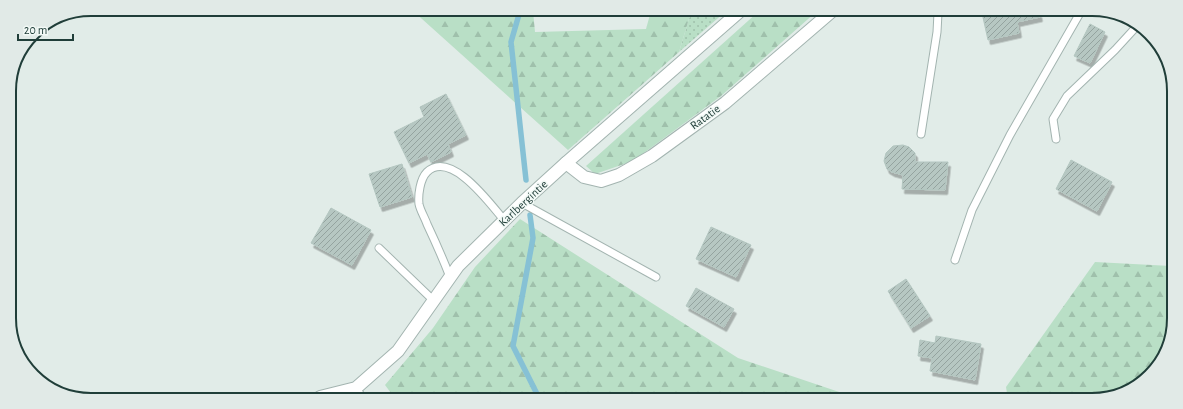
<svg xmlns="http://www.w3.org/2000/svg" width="1183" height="409" viewBox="0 0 1183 409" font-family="'Alegreya Sans',sans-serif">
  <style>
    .grass { fill: url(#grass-dots) }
    .forest { fill: url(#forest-firs) }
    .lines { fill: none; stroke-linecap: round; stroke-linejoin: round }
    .stream { stroke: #86c1d5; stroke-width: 5.5 }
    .building { fill: url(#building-hatch); stroke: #b3c6c0; filter: url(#shadow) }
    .lane-casing { stroke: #a3b4b0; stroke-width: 9 }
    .street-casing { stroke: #a3b4b0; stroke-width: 14 }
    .lane { stroke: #fff; stroke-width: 7 }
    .street { stroke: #fff; stroke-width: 12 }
    .labels { text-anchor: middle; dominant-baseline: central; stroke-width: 3; stroke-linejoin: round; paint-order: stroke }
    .street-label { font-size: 12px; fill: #203e39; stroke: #f2f9f6 }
    .rim { fill: none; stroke: #203e39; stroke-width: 2 }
  </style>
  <defs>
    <pattern id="grass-dots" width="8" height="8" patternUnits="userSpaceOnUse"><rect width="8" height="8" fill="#b9dfc6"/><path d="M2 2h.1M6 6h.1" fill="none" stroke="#9fc0ab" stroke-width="1.8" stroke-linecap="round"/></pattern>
    <pattern id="forest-firs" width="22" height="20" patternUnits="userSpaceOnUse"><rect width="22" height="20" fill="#b9dfc6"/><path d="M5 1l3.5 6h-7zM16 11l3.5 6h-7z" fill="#9fc0ab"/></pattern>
    <pattern id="building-hatch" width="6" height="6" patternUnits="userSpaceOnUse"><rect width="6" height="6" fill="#b6c7c2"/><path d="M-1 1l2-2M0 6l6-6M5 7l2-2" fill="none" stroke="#94a39f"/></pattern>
    <filter id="shadow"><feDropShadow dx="2.5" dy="4.5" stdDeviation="0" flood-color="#0004"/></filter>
  </defs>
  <rect width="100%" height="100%" fill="#e1ece8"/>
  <!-- grass -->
  <polygon class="grass" points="691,12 725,12 679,52"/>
  <!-- forest -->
  <g class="forest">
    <polygon points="412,10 533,11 535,32 646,29 651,11 691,12 679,52 568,150"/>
    <polygon points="758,12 816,12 721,96 633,161 595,174 586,166"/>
    <polygon points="520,219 738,358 860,399 394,397 385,385 433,328 475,267"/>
    <polygon points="1095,262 1171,266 1170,344 1142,383 1097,400 1008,399 1006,387"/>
  </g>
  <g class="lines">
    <!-- stream -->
    <g class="stream">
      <polyline points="520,11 511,42 526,180"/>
      <polyline points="530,215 533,238 513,346 539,398"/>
    </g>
  </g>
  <!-- building -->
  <g class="building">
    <polygon points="982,13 1039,13 1040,17 1017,22 1019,33 988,40"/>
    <polygon points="1090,24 1105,32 1090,63 1074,56"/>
    <polygon points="446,94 466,135 448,144 451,152 431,162 427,154 409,163 394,132 424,117 420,107"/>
    <polygon points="903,145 909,147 915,153 915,162 948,162 945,190 902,189 903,175 892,172 887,169 884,161 886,153 893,146"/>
    <polygon points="1071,160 1112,182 1097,211 1056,189"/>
    <polygon points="402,164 412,197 380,207 369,174"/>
    <polygon points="331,208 371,230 352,265 311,243"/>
    <polygon points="711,227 751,245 736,277 696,259"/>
    <polygon points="906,279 930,316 911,328 888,291"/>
    <polygon points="696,288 734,309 724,327 686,306"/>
    <polygon points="936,336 981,344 975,380 930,371 932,358 918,356 920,340 935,343"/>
  </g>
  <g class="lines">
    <defs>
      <g id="lane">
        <polyline points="921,134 937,32 938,13"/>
        <polyline points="1056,139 1053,119 1067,96 1115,50 1137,26"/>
        <polyline points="522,203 656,277"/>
        <polyline points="379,248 434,301"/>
        <polyline points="955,260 972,210 1010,135 1080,13"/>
        <path d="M450 277C443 259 435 241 427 224 425 218 420 210 419 204 418 195 420 179 427 172 451 149 491 205 504 220"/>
        <polyline points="356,388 362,397"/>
      </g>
      <g id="street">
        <polyline points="566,163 584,177 601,181 619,175 652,156 725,103 831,12"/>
        <polyline points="320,397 356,388 398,351 458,266 522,203 566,163 739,12"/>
      </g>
    </defs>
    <!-- lane casing -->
    <use href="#lane" class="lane-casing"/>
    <!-- street casing -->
    <use href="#street" class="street-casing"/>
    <!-- lane -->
    <use href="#lane" class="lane"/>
    <!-- street -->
    <use href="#street" class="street"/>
  </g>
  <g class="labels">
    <!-- street labels -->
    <g class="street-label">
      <text transform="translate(705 117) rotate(-36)">Ratatie</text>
      <text transform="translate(523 203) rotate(-43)">Karlbergintie</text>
    </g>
  </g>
  <!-- crop -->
  <path d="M0 0H1183V409H0ZM91 16H1092A75 75 0 0 1 1167 91V318A75 75 0 0 1 1092 393H91A75 75 0 0 1 16 318V91A75 75 0 0 1 91 16Z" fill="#e1eae7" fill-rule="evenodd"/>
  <path class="rim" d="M91 16H1092A75 75 0 0 1 1167 91V318A75 75 0 0 1 1092 393H91A75 75 0 0 1 16 318V91A75 75 0 0 1 91 16Z"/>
  <!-- scale -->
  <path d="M18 34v6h55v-6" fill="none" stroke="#203e39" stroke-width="2"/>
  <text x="24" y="34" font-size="12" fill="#203e39" stroke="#f2f9f6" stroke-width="3" paint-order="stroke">20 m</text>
</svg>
